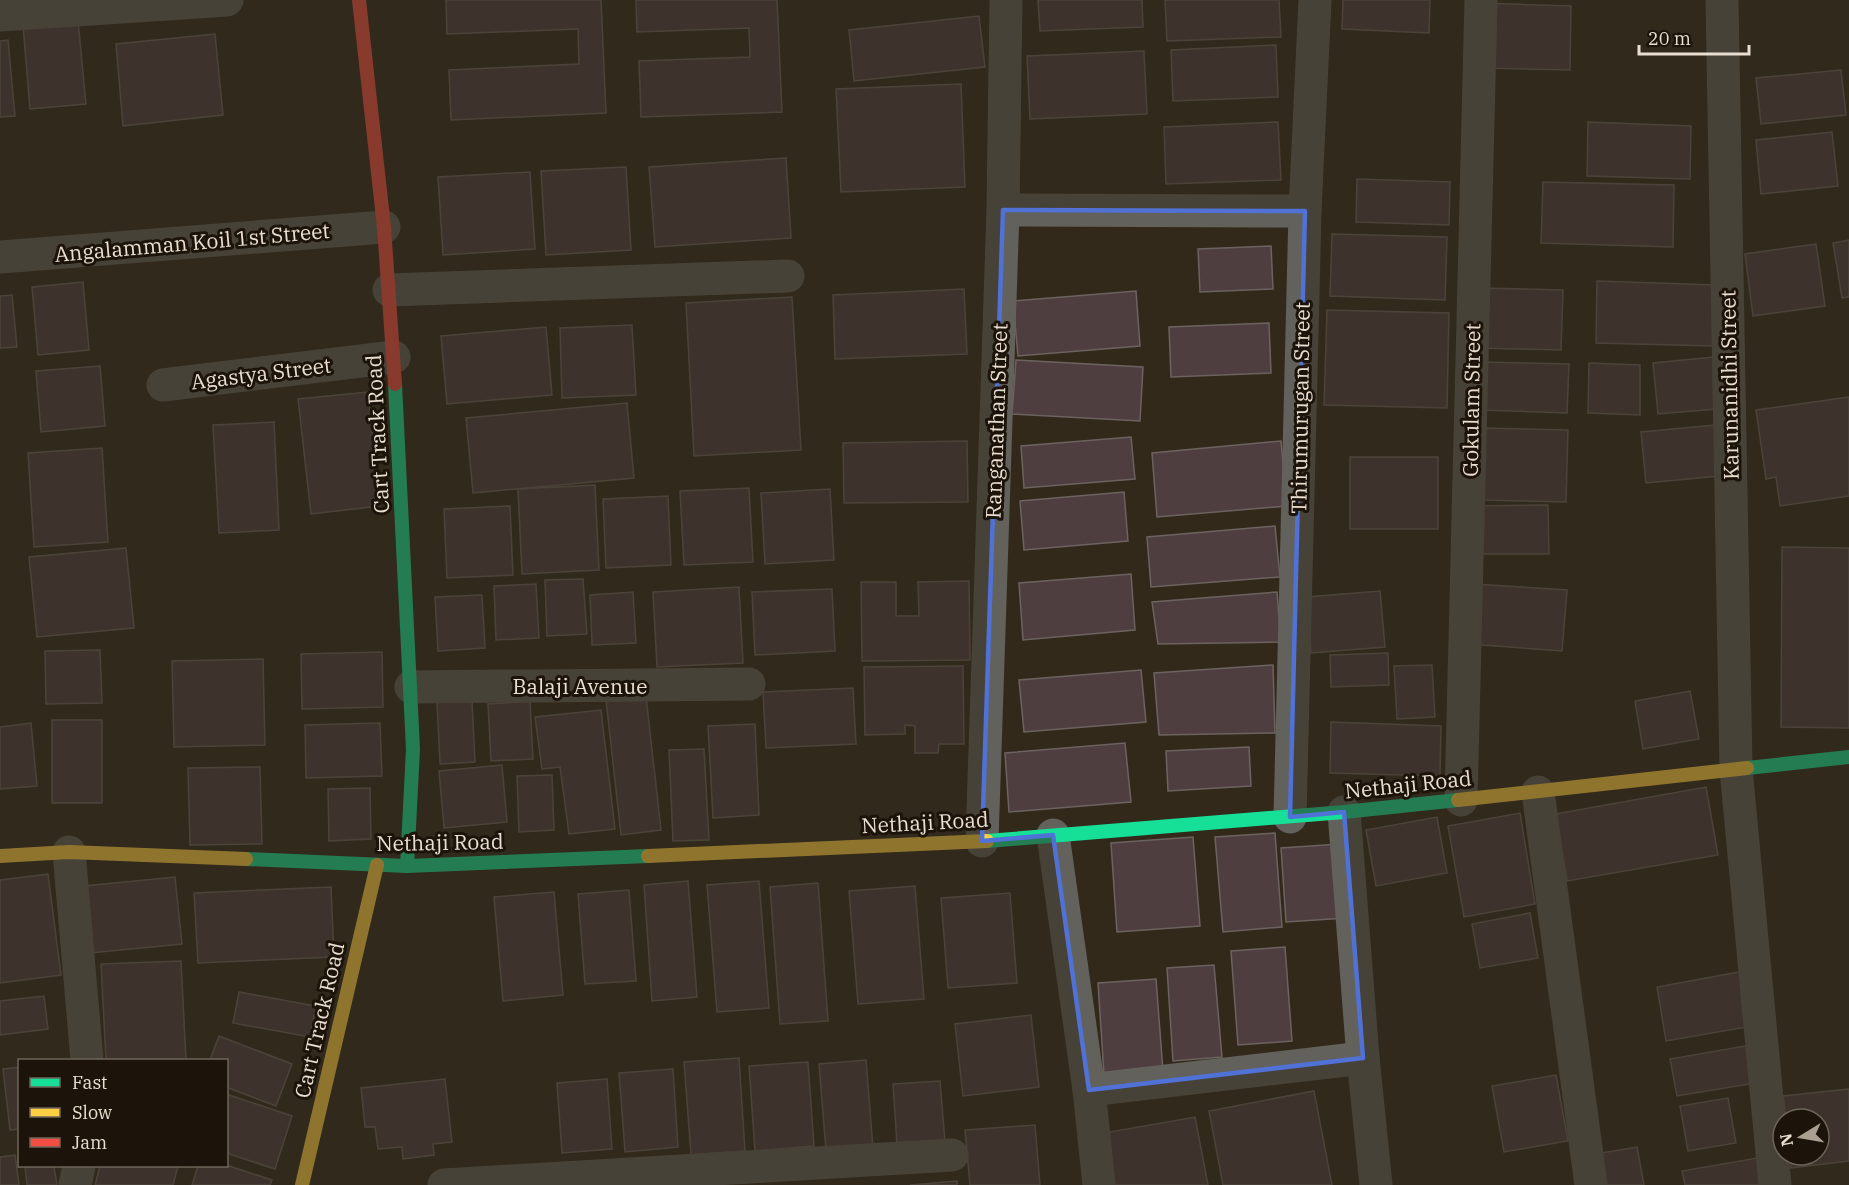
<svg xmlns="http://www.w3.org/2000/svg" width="1849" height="1185" viewBox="0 0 1849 1185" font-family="'IBM Plex Serif',serif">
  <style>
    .building { fill: #4f3e40; stroke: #6c6360; stroke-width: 1.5 }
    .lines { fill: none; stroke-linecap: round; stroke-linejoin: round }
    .street { stroke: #62615b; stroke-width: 33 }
    .fast { stroke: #16e098; stroke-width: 14 }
    .slow { stroke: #ffcf43; stroke-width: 14 }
    .jam { stroke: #f24e42; stroke-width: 14 }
    .marked { fill: none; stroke: #5072d6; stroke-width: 4.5; stroke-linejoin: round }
    .labels { text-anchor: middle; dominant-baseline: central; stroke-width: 6; stroke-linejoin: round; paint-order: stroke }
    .street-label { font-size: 21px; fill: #eaded1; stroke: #1c140a }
  </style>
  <rect width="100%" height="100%" fill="#32291b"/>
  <!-- building -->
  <g class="building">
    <polygon points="446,0 601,0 606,113 451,120 449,70 579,64 578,29 447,34"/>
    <polygon points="636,0 777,0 782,112 641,117 639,61 750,57 749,28 637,32"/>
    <polygon points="1038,0 1142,0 1143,27 1040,31"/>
    <polygon points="1165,0 1279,0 1281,37 1167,41"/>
    <polygon points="1343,0 1430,0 1429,33 1342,29"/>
    <polygon points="1484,3 1571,6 1570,70 1482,68"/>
    <polygon points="979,16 985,67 854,81 849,30"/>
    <polygon points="78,21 86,104 30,109 23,25"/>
    <polygon points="215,34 223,115 123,126 116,44"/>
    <polygon points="8,40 15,116 0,117 0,41"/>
    <polygon points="1276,45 1278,97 1173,101 1171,50"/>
    <polygon points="1144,51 1147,114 1030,119 1027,56"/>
    <polygon points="1841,70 1846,115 1761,124 1756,78"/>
    <polygon points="961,84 965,187 841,192 836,89"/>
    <polygon points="1278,122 1281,180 1166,184 1164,127"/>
    <polygon points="1588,122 1691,126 1690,179 1587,176"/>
    <polygon points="1832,132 1838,186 1761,194 1756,140"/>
    <polygon points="786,158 791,238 655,247 649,167"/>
    <polygon points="626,167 631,250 546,255 541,171"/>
    <polygon points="530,172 535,249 443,255 438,177"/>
    <polygon points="1357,179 1450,182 1449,225 1356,222"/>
    <polygon points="1543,182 1674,185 1673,247 1541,243"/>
    <polygon points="1332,234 1447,237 1445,300 1330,296"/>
    <polygon points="1849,240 1849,297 1842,298 1833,243"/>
    <polygon points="1816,244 1825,306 1753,316 1745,254"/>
    <polygon points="1271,246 1273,289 1200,292 1198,249"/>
    <polygon points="1597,281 1716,285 1714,346 1596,343"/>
    <polygon points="83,282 89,350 38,355 32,287"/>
    <polygon points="1479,288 1563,290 1561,350 1477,348"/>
    <polygon points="964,289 967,354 835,359 833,295"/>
    <polygon points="1136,291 1140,346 1018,356 1013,301"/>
    <polygon points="12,295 17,347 0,348 0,296"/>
    <polygon points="792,297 801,450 694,456 686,303"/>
    <polygon points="1327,310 1449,313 1447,408 1324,405"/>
    <polygon points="1269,323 1271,373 1171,377 1169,327"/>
    <polygon points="632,325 636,395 562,398 560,328"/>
    <polygon points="546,327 552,395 447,404 441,336"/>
    <polygon points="1724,356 1729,408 1658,414 1653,363"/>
    <polygon points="1016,360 1143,367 1140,421 1012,414"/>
    <polygon points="1482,362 1569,364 1567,413 1481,410"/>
    <polygon points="1589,363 1640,365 1640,415 1588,413"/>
    <polygon points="100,366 105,426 41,432 36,371"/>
    <polygon points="368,392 380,506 311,514 298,399"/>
    <polygon points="1849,397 1849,496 1780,506 1776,477 1766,479 1756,410"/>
    <polygon points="627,403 634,478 473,493 466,418"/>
    <polygon points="274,422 279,530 219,533 213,425"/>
    <polygon points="1726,424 1730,475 1646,483 1641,432"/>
    <polygon points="1482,428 1568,430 1566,502 1480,500"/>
    <polygon points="1131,437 1135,479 1024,488 1021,446"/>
    <polygon points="967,441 968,502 844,503 843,443"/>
    <polygon points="1281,441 1287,506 1157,517 1152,453"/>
    <polygon points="102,448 108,542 34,547 28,453"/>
    <rect x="1350" y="457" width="88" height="72"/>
    <polygon points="595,485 599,570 522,574 518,489"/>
    <polygon points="749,488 753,562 684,565 680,491"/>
    <polygon points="830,489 834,560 765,564 761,493"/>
    <polygon points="1124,492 1128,541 1024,550 1020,501"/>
    <polygon points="668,496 671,565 606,568 603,499"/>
    <polygon points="1548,505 1549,554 1473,554 1473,506"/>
    <polygon points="510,506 513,575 447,578 444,509"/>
    <polygon points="1275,526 1280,577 1151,587 1147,537"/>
    <polygon points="1782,547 1849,548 1849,728 1781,727"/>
    <polygon points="126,548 134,628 37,637 29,557"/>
    <polygon points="1131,574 1135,630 1023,640 1019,583"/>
    <polygon points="583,579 587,634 547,636 545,580"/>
    <polygon points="969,581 970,660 862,661 861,582 896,582 896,616 919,616 918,582"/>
    <polygon points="536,584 539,638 496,640 494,586"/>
    <polygon points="1474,584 1567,590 1562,651 1469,644"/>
    <polygon points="739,587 743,663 657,667 653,592"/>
    <polygon points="832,589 835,651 755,655 752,592"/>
    <polygon points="1380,591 1385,647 1311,653 1306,597"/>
    <polygon points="633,592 636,643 592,645 590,595"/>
    <polygon points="1277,592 1281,642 1158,644 1152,602"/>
    <polygon points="482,595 485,648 438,651 435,597"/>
    <polygon points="100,650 102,703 46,704 45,651"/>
    <polygon points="382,652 383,707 302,709 301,654"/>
    <polygon points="1388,653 1389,685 1331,687 1330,655"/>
    <polygon points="263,659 265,745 174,747 172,661"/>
    <polygon points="1273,665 1275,733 1159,735 1154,673"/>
    <polygon points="1432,665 1435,717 1397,719 1394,666"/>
    <polygon points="963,666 964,744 939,744 938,753 915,753 915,726 905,725 905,734 865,735 864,667"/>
    <polygon points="1141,670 1146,722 1024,732 1019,680"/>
    <polygon points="853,688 856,744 766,748 763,692"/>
    <polygon points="1690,691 1699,739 1643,749 1635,701"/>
    <polygon points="646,696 661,830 621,835 606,700"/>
    <polygon points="472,700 475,762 440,764 437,702"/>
    <polygon points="530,701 533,759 491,761 488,704"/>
    <polygon points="601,710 615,829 569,834 560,767 542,769 535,717"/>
    <rect x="52" y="720" width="50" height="83"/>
    <polygon points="1331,722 1441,726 1440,776 1330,773"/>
    <polygon points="31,723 37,786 0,789 0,727"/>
    <polygon points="380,723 382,776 306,778 305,725"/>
    <polygon points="755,724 759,815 713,818 708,726"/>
    <polygon points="1125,743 1131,802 1009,812 1005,753"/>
    <polygon points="1249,747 1251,786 1168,791 1166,751"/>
    <polygon points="704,749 709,840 673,841 669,750"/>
    <polygon points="502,765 507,822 444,828 439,771"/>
    <polygon points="260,767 262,844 190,845 188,768"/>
    <polygon points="552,775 554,830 519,832 517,776"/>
    <polygon points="1706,787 1718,855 1567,881 1555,814"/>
    <polygon points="370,788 371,839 329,841 328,789"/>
    <polygon points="1520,813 1535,904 1464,917 1448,826"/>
    <polygon points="1437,817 1447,873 1376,886 1366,830"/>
    <polygon points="1275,833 1282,927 1223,932 1215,837"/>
    <polygon points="1193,837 1200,926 1117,932 1111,843"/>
    <polygon points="1340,844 1346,918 1286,922 1281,848"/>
    <polygon points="48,874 61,975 0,983 0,880"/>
    <polygon points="175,877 182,944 90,953 84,886"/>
    <polygon points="688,881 697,997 652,1001 644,885"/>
    <polygon points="759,881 769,1008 717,1012 707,885"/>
    <polygon points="818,883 828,1021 780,1024 770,887"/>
    <polygon points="915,886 924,999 858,1004 849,891"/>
    <polygon points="331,887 334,957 198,963 194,893"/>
    <polygon points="629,890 636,981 585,984 578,894"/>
    <polygon points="554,892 563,995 503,1001 494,897"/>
    <polygon points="1010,893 1017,983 948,988 941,898"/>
    <polygon points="1530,913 1538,958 1480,968 1472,924"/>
    <polygon points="1285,947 1292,1041 1238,1045 1231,951"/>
    <polygon points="181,961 186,1060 106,1060 101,964"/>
    <polygon points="1214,965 1222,1057 1173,1061 1167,968"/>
    <polygon points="1750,970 1759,1025 1666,1041 1657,987"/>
    <polygon points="1156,979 1163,1071 1104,1075 1098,983"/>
    <polygon points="239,992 316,1006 310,1037 233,1023"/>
    <polygon points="44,996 48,1029 0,1035 0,1001"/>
    <polygon points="1031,1015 1039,1087 963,1096 955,1024"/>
    <polygon points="219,1036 292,1064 276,1106 226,1087 226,1060 210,1060"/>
    <polygon points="1756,1044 1762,1082 1677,1096 1670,1059"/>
    <polygon points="739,1058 745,1151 691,1155 684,1062"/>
    <polygon points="866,1060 873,1148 826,1151 819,1064"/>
    <polygon points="808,1062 814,1146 755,1151 749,1066"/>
    <polygon points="20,1067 20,1129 10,1130 3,1069"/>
    <polygon points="673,1069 678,1147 625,1152 619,1073"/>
    <polygon points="1556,1075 1568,1141 1504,1152 1492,1086"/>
    <polygon points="445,1079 452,1142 433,1144 434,1155 403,1159 402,1147 378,1149 375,1127 365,1127 361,1088"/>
    <polygon points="607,1079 612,1149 562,1153 557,1083"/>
    <polygon points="940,1081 945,1142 897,1145 893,1084"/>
    <polygon points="1849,1089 1849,1161 1791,1168 1789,1155 1819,1155 1819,1119 1786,1119 1783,1096"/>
    <polygon points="1314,1091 1332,1185 1223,1185 1209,1111"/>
    <polygon points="226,1094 292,1116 275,1169 226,1153"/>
    <polygon points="1728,1098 1736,1143 1688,1151 1680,1106"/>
    <polygon points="1195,1117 1208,1185 1113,1185 1104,1133"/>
    <polygon points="1035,1125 1040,1185 970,1185 965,1130"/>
    <polygon points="1637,1147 1644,1185 1600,1185 1595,1154"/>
    <polygon points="15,1155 19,1185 0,1185 0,1157"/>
    <polygon points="1757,1158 1762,1185 1685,1185 1682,1171"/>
    <polygon points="226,1165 272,1180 270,1185 192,1185 198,1166"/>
    <polygon points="25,1166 54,1166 57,1185 27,1185"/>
    <polygon points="100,1166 178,1166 173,1185 95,1185"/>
    <polygon points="957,1181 957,1185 910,1185"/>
  </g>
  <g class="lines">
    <!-- street -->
    <g class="street">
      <polyline points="1722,0 1736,769 1775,1185"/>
      <polyline points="0,15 227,0"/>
      <polyline points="1003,210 1305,211"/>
      <polyline points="0,257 384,227"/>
      <polyline points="389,290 788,276"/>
      <polyline points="163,385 394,357"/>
      <polyline points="411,687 749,684"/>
      <polyline points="1538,792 1591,1185"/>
      <polyline points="1461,800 1481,0"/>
      <polyline points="1344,812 1363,1058"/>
      <polyline points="1290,817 1305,211 1315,0"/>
      <polyline points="1053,835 1089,1090 1099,1185"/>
      <polyline points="982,841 1003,210 1006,0"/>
      <polyline points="69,852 87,1060"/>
      <polyline points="1089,1090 1363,1058 1376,1185"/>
      <polyline points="75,1185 79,1166"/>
      <polyline points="444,1185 952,1155"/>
    </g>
    <!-- fast -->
    <g class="fast">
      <polyline points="395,384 413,749 407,866"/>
      <polyline points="1747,768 1849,757"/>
      <polyline points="987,841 1344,812 1458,800"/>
      <polyline points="246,859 407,866 648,856"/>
    </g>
    <!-- slow -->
    <g class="slow">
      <polyline points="1458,800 1747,768"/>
      <polyline points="0,856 69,852 246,859"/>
      <polyline points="648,856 987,841"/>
      <polyline points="302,1185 377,865"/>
    </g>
    <!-- jam -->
    <polyline class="jam" points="359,0 384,227 395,384"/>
  </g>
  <!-- marked area -->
  <path d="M0 0H1849V1185H0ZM1003 210 1305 211 1290 817 1344 812 1363 1058 1089 1090 1053 835 982 841Z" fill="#32291b" fill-opacity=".55" fill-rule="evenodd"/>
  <path class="marked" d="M1003 210 1305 211 1290 817 1344 812 1363 1058 1089 1090 1053 835 982 841Z"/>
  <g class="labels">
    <!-- street labels -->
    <g class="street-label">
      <text transform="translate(192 242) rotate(-5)">Angalamman Koil 1st Street</text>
      <text transform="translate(261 373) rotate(-7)">Agastya Street</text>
      <text transform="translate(1729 385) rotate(-91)">Karunanidhi Street</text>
      <text transform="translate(1471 400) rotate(-89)">Gokulam Street</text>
      <text transform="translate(1300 408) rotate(-89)">Thirumurugan Street</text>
      <text transform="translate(996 421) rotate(-88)">Ranganathan Street</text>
      <text transform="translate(377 434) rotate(-93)">Cart Track Road</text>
      <text x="580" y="686">Balaji Avenue</text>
      <text transform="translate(1408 784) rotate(-6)">Nethaji Road</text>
      <text transform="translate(925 822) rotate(-3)">Nethaji Road</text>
      <text transform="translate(440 842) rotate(-1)">Nethaji Road</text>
      <text transform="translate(319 1020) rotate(-77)">Cart Track Road</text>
    </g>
  </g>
  <!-- legend -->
  <rect x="18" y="1059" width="210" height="108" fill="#1c140a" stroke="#6e655a" stroke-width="1.5"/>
  <rect x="30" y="1078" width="30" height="9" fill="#16e098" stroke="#6e655a" stroke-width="1.5"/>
  <text x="72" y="1089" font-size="18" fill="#eaded1">Fast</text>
  <rect x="30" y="1108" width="30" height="9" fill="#ffcf43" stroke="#6e655a" stroke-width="1.5"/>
  <text x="72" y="1119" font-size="18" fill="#eaded1">Slow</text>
  <rect x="30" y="1138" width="30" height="9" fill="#f24e42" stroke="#6e655a" stroke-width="1.5"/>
  <text x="72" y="1149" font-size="18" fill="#eaded1">Jam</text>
  <!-- north arrow -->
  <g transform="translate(1801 1137) rotate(259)"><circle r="28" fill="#1c140a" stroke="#6e655a" stroke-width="1.5"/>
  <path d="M0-4.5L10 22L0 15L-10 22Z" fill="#aa9f91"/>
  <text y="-9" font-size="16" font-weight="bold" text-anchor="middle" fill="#eaded1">N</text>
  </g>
  <!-- scale -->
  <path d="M1639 45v9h110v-9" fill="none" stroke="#eaded1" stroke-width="3"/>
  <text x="1648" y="45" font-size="18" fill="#eaded1" stroke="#1c140a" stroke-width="4.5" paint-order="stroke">20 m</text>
</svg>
